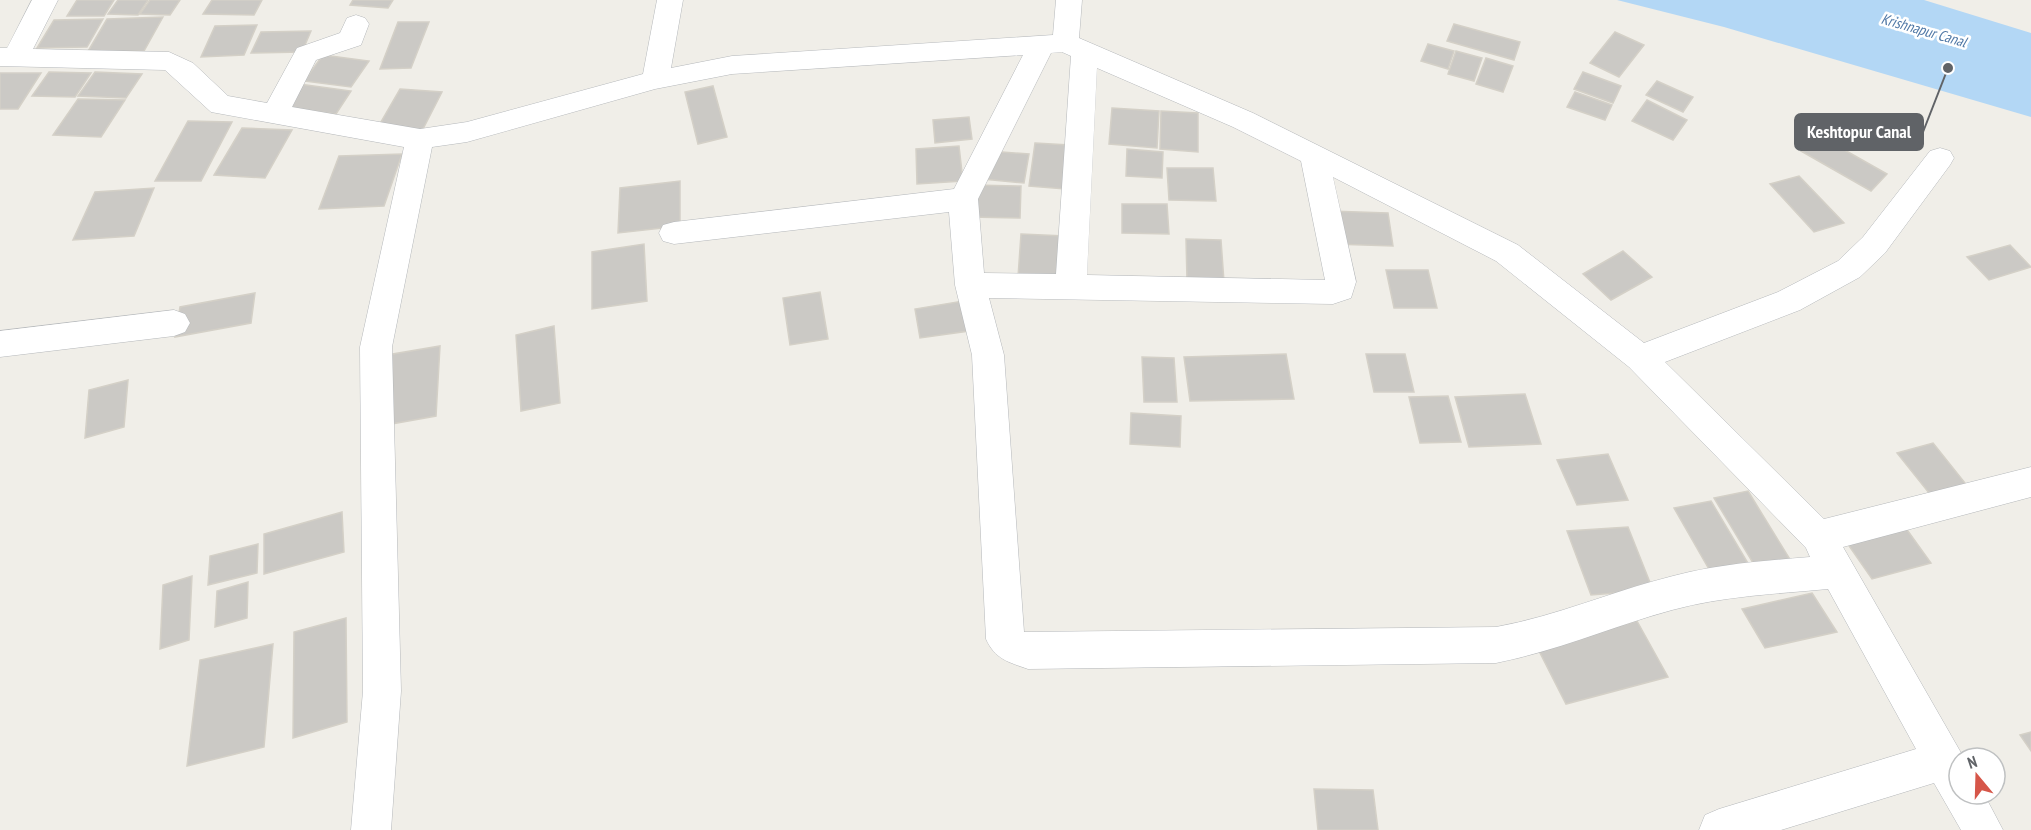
<svg xmlns="http://www.w3.org/2000/svg" width="2031" height="830" viewBox="0 0 2031 830" font-family="'PT Sans Narrow',sans-serif">
  <style>
    .water { fill: #b3d7f5 }
    .building { fill: #cbc9c5; stroke: #d4d0c7; stroke-width: 1.5 }
    .lines { fill: none; stroke-linecap: round; stroke-linejoin: round }
    .minor-casing { stroke: #b5b8bb; stroke-width: 1 }
    .minor { fill: #fff; fill-rule: evenodd }
    .labels { text-anchor: middle; dominant-baseline: central; stroke-width: 5; stroke-linejoin: round; paint-order: stroke }
    .far-water-label { font-size: 15px; font-style: italic; fill: #5078a6; stroke: #fff }
    .leader { fill: none; stroke: #606367; stroke-width: 2 }
    .callout-dot { fill: #606367; stroke: #fff; stroke-width: 2 }
    .callout { fill: #606367; stroke: #606367; stroke-width: 2 }
    .callout-label { font-size: 18px; text-anchor: middle; font-weight: bold; fill: #fff }
  </style>
  <rect width="100%" height="100%" fill="#f0eee8"/>
  <!-- water -->
  <polygon class="water" points="1617,0 1924,0 2031,33 2031,117 1724,27"/>
  <!-- building -->
  <g class="building">
    <polygon points="77,0 114,0 104,16 67,16"/>
    <polygon points="118,0 148,0 138,15 108,14"/>
    <polygon points="150,0 180,0 170,15 140,14"/>
    <polygon points="212,0 262,0 254,15 203,14"/>
    <polygon points="353,0 393,0 388,8 350,5"/>
    <polygon points="163,17 144,51 87,53 107,19"/>
    <polygon points="103,19 87,47 37,48 54,20"/>
    <polygon points="398,22 429,22 411,68 380,69"/>
    <polygon points="1454,24 1520,42 1514,60 1447,41"/>
    <polygon points="257,25 244,55 201,57 215,26"/>
    <polygon points="311,31 302,52 251,53 261,32"/>
    <polygon points="1615,32 1644,45 1619,77 1590,63"/>
    <polygon points="1428,44 1454,51 1448,69 1421,61"/>
    <polygon points="1456,51 1482,58 1474,81 1448,74"/>
    <polygon points="323,55 369,61 351,87 304,81"/>
    <polygon points="1486,58 1513,66 1503,92 1476,84"/>
    <polygon points="49,72 91,73 75,97 32,96"/>
    <polygon points="95,72 142,74 126,98 78,96"/>
    <polygon points="1583,72 1621,86 1613,103 1574,89"/>
    <polygon points="0,73 41,73 18,109 0,109"/>
    <polygon points="1657,81 1693,97 1683,112 1646,95"/>
    <polygon points="299,84 351,91 336,114 283,107"/>
    <polygon points="713,86 727,137 698,144 685,92"/>
    <polygon points="400,89 442,92 422,131 378,127"/>
    <polygon points="1575,92 1612,105 1605,120 1567,107"/>
    <polygon points="78,99 125,100 101,137 53,135"/>
    <polygon points="1647,100 1687,120 1673,140 1632,121"/>
    <polygon points="1112,108 1159,111 1157,148 1109,144"/>
    <polygon points="1161,111 1198,113 1198,152 1160,149"/>
    <polygon points="969,117 972,139 935,143 933,120"/>
    <polygon points="188,121 232,122 201,181 155,181"/>
    <polygon points="242,128 292,130 265,178 214,175"/>
    <polygon points="1818,135 1887,174 1871,191 1801,151"/>
    <polygon points="1035,143 1069,145 1065,189 1029,186"/>
    <polygon points="959,146 963,181 917,184 916,149"/>
    <polygon points="1127,149 1163,152 1162,178 1126,176"/>
    <polygon points="989,151 1029,154 1024,183 983,179"/>
    <polygon points="402,154 384,206 319,209 339,156"/>
    <polygon points="1167,168 1213,168 1216,201 1169,200"/>
    <polygon points="1799,176 1844,223 1814,232 1770,184"/>
    <polygon points="680,181 680,226 618,233 620,188"/>
    <polygon points="972,185 1021,186 1020,218 970,217"/>
    <polygon points="154,188 134,236 73,240 95,192"/>
    <polygon points="1122,204 1167,204 1169,234 1122,233"/>
    <polygon points="1329,211 1388,213 1393,246 1333,244"/>
    <polygon points="1021,234 1065,236 1063,279 1018,277"/>
    <polygon points="1186,239 1221,240 1224,282 1187,280"/>
    <polygon points="644,244 647,301 592,309 592,252"/>
    <polygon points="2010,245 2031,267 1989,280 1967,257"/>
    <polygon points="1623,251 1652,277 1611,300 1583,274"/>
    <polygon points="1386,270 1428,270 1437,308 1394,308"/>
    <polygon points="820,292 828,339 790,345 783,298"/>
    <polygon points="255,293 251,323 175,337 180,307"/>
    <polygon points="963,301 969,331 920,338 915,309"/>
    <polygon points="554,326 560,403 521,411 516,335"/>
    <polygon points="440,346 436,416 380,426 387,355"/>
    <polygon points="1286,354 1294,399 1190,401 1184,357"/>
    <polygon points="1366,354 1405,354 1414,392 1374,392"/>
    <polygon points="1142,357 1174,358 1177,402 1144,402"/>
    <polygon points="128,380 124,427 85,438 89,390"/>
    <polygon points="1525,394 1541,444 1469,447 1455,397"/>
    <polygon points="1448,396 1461,442 1420,443 1409,397"/>
    <polygon points="1131,413 1181,416 1180,447 1130,444"/>
    <polygon points="1933,443 1969,488 1933,498 1897,453"/>
    <polygon points="1608,454 1628,500 1577,505 1557,460"/>
    <polygon points="1748,491 1791,561 1756,568 1714,498"/>
    <polygon points="1711,501 1752,570 1714,578 1674,508"/>
    <polygon points="342,512 344,552 264,574 264,534"/>
    <polygon points="1628,527 1653,590 1591,595 1567,531"/>
    <polygon points="1905,527 1931,563 1872,579 1847,543"/>
    <polygon points="258,544 257,573 208,585 210,556"/>
    <polygon points="192,576 189,640 160,649 163,585"/>
    <polygon points="248,582 247,618 215,627 217,591"/>
    <polygon points="1812,593 1837,632 1765,648 1742,609"/>
    <polygon points="346,618 347,722 293,738 294,632"/>
    <polygon points="1637,621 1668,677 1566,704 1537,647"/>
    <polygon points="273,644 264,747 187,766 200,660"/>
    <polygon points="2031,732 2031,751 2020,735"/>
    <polygon points="1314,789 1373,790 1378,830 1318,830"/>
  </g>
  <g class="lines">
    <defs>
      <g id="minor">
        <path d="M32 0H58L33 49 169 52 193 63 228 96 267 103 297 48 340 33 347 18 356 15 365 18 369 24 361 45 316 60 292 107 420 129 467 122 643 74 657 0H683L671 68 732 56 1053 35 1056 0H1082L1079 38 1253 113 1518 245 1644 343 1778 292 1838 261 1863 237 1930 151 1940 148 1950 151 1954 158 1950 165 1885 253 1860 277 1800 310 1665 362 1824 519 2031 467V497L1843 547 1964 758H1959V794H1984L2003 830H1961L1934 783 1781 830H1699L1705 815 1719 809 1916 749 1828 589C1776 594 1723 596 1672 610 1613 626 1557 651 1496 663L1028 669C1008 662 995 659 986 639L972 355 955 285 949 212 674 244 663 241 659 233 663 225 674 222 954 189 1023 55 732 74 655 89 467 142 432 147 392 347 401 691 391 830H351L363 691 360 347 404 147 211 112 165 70 0 66V48H7ZM1062 52 1071 56 1056 274 984 273 978 199 1051 53ZM1097 68 1233 127 1301 161 1325 280 1087 275ZM1333 177 1496 261 1629 367 1806 548 1810 557C1764 561 1718 564 1673 576 1613 591 1557 616 1496 627L1024 632 1004 355 989 298 1333 304 1351 298 1356 282Z"/>
        <polygon points="174,310 185,314 190,323 185,332 174,336 0,357 0,331"/>
      </g>
    </defs>
    <!-- minor casing -->
    <use href="#minor" class="minor-casing"/>
    <!-- minor -->
    <use href="#minor" class="minor"/>
  </g>
  <g class="labels">
    <!-- far-water labels -->
    <g class="far-water-label">
      <text transform="translate(1924 30) rotate(16)">Krishnapur Canal</text>
    </g>
  </g>
  <!-- callouts -->
  <path class="leader" d="M1948 68L1923 132"/>
  <circle class="callout-dot" cx="1948" cy="68" r="6"/>
  <rect class="callout" x="1795" y="114" width="128" height="36" rx="6"/>
  <g class="callout-label">
    <text x="1859" y="138">Keshtopur Canal</text>
  </g>
  <!-- north arrow -->
  <g transform="translate(1977 776) rotate(341)"><circle r="28" fill="#ffffff" stroke="#bfc1c2" stroke-width="1.5"/>
  <path d="M0-4.5L10 22L0 15L-10 22Z" fill="#d65649"/>
  <text y="-9" font-size="16" font-weight="bold" text-anchor="middle" fill="#606367">N</text>
  </g>
</svg>
